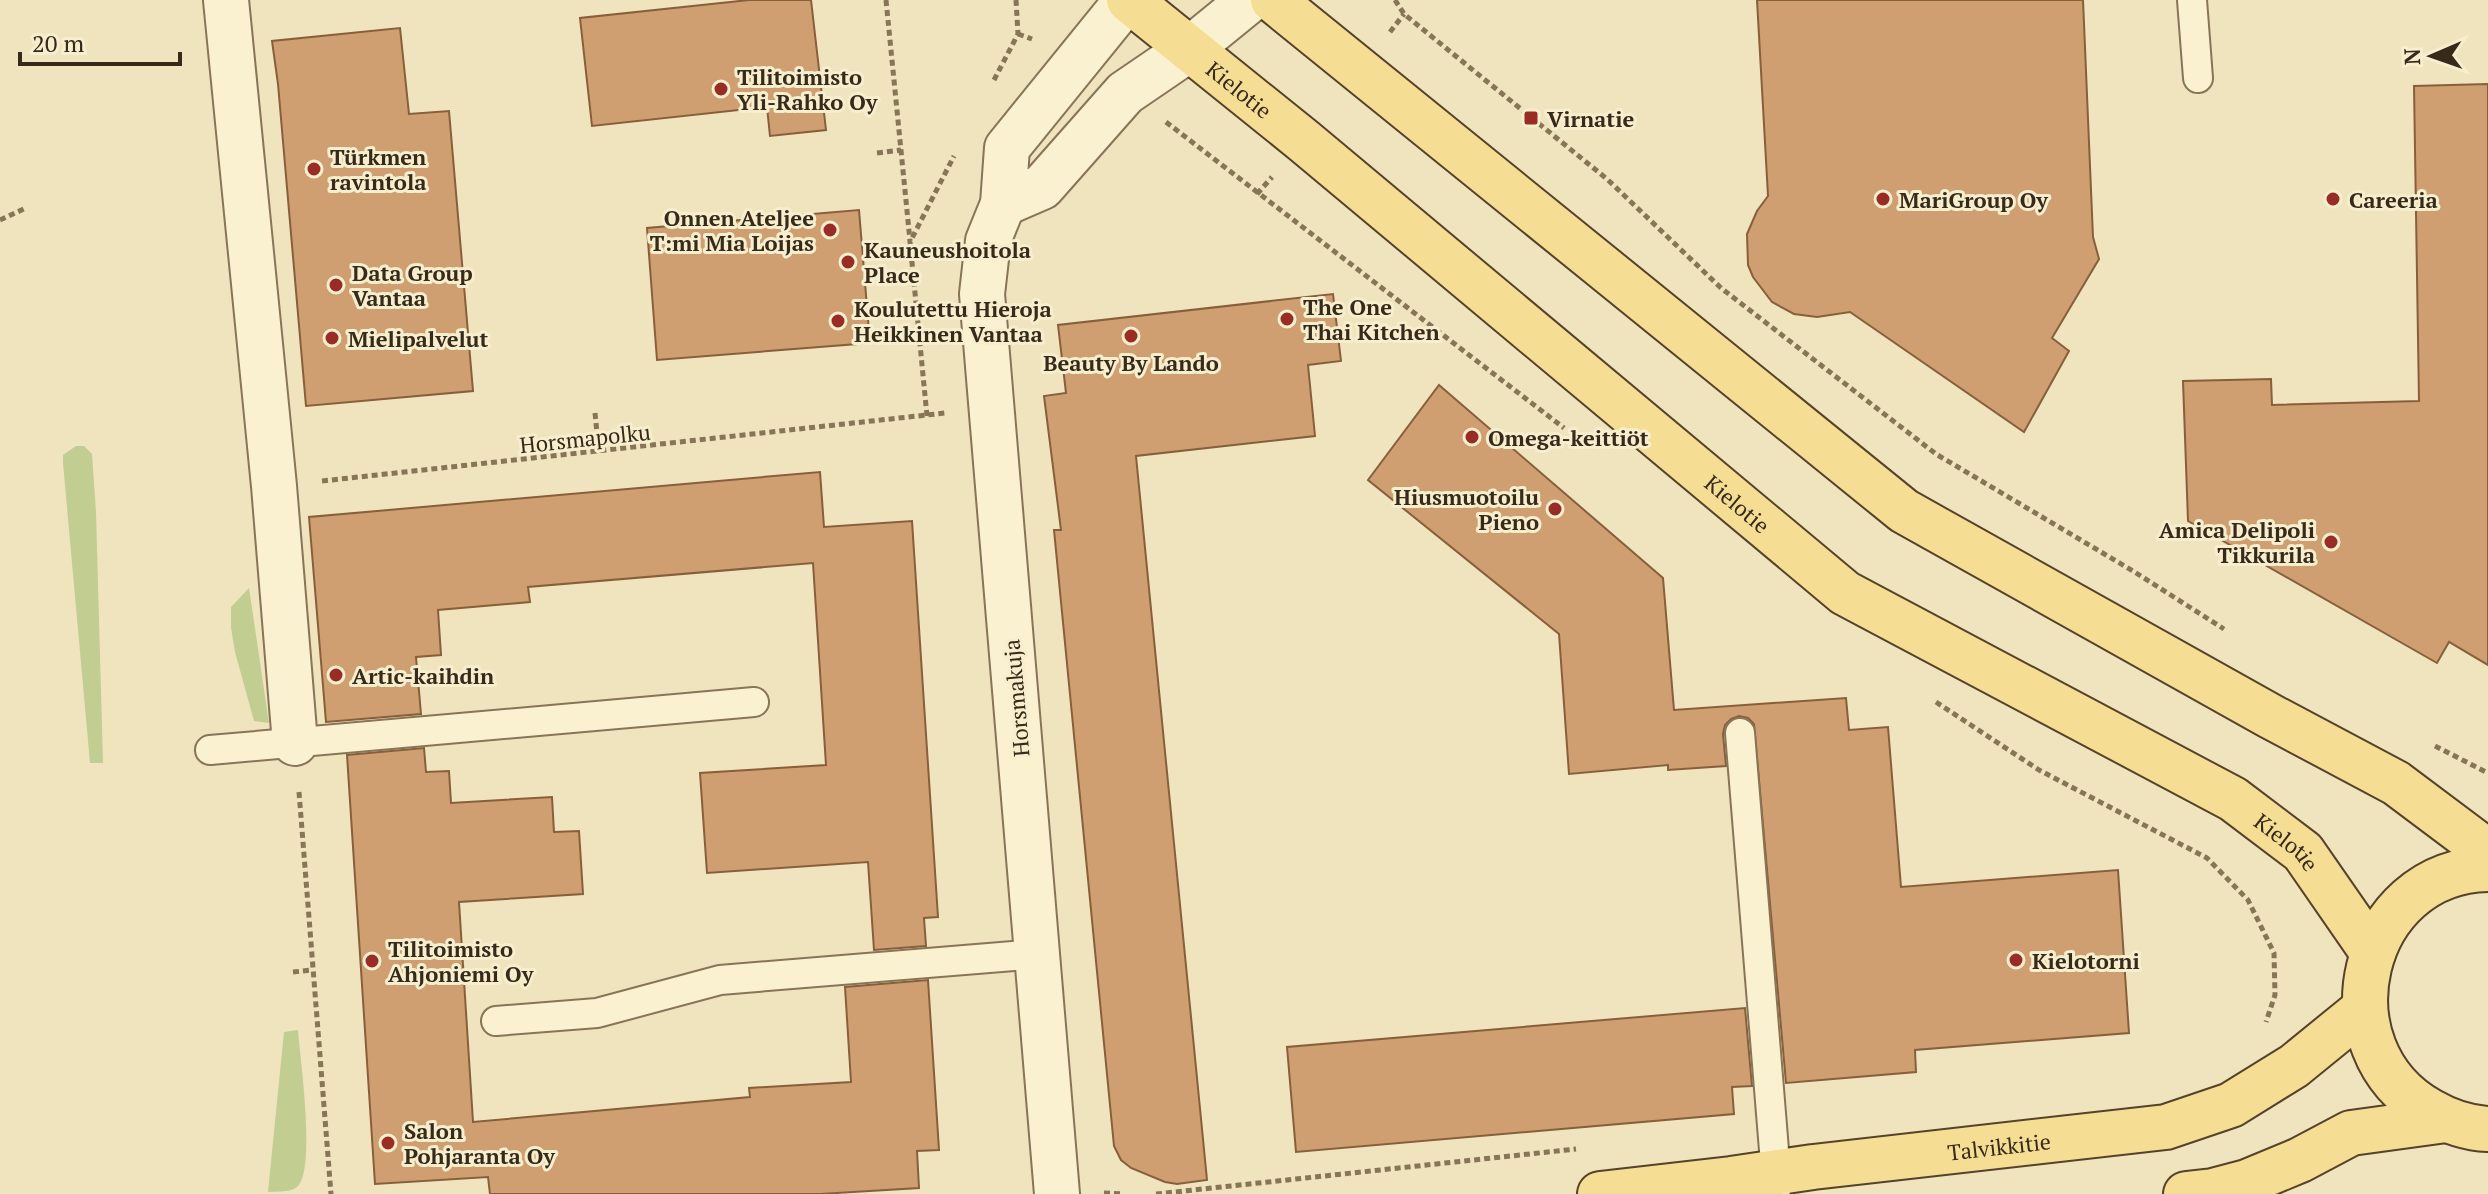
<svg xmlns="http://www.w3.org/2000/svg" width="2488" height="1194" viewBox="0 0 2488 1194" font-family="'PT Serif',serif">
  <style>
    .green { fill: #c2cd92 }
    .building { fill: #cf9f72; stroke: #885f3b; stroke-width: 2 }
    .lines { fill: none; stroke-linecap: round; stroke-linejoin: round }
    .lane-casing { stroke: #887456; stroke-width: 32 }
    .street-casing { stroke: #887456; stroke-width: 48 }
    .primary-casing { stroke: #55422b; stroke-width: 48 }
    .path { stroke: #887456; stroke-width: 5; stroke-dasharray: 6 4; stroke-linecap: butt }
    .lane { stroke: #faf1d1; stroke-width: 28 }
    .street { stroke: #faf1d1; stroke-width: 44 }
    .primary { stroke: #f5dd93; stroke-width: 44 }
    .poi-dot { fill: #992c24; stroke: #f6eecd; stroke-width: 3 }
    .labels { text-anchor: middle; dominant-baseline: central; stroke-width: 6; stroke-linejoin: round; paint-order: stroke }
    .poi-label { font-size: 22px; font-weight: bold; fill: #372a1b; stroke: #f6eecd; text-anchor: start }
    .street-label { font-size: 22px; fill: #372a1b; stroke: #f6eecd }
  </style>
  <rect width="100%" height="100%" fill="#efe4be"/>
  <!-- green -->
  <g class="green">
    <polygon points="76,446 84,446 92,454 96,512 103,763 90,763 63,463 63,455"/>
    <polygon points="249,588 269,723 254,721 235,652 231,628 231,607"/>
    <path d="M298 1030C300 1058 316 1168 298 1186 291 1193 278 1191 268 1192L284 1032Z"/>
  </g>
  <!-- building -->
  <g class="building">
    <polygon points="749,0 811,0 826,130 770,136 767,107 592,126 580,18"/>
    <polygon points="1757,0 2083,0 2093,237 2099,259 2052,338 2069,351 2024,432 1850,312 1817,317 1794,314 1772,302 1753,277 1748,265 1747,234 1757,211 1768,196"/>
    <polygon points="400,28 409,114 449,111 473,391 306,406 278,84 272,41"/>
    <polygon points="2488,84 2488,665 2449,642 2437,663 2188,521 2183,381 2271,379 2272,405 2419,401 2414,86"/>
    <polygon points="859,210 870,343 657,360 647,228"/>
    <polygon points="1333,294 1341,361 1308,365 1315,436 1136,456 1207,1180 1177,1184 1165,1182 1131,1168 1121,1160 1114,1146 1054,530 1061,530 1044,396 1066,393 1058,325"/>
    <polygon points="1439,385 1663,578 1674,710 1846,698 1849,730 1888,727 1901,887 2118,870 2129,1033 1915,1050 1916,1072 1786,1083 1754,724 1748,718 1739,716 1731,719 1725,725 1723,734 1726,766 1668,770 1668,765 1569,774 1559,634 1368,480"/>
    <polygon points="820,472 824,527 912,521 938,917 924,918 926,946 874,950 868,862 707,873 700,773 826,765 813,563 528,587 530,602 438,610 441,655 416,657 421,714 326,722 309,517"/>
    <polygon points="424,748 426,772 449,771 451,803 552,797 554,832 579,831 583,894 459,902 473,1122 750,1097 749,1088 851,1082 845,987 928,980 939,1150 917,1151 919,1188 820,1194 490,1194 488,1177 375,1184 347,755"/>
    <polygon points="1745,1008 1752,1086 1732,1087 1734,1114 1296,1152 1287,1047"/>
  </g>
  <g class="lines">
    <defs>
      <g id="lane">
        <polyline points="2192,0 2198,78"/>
        <polyline points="1740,733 1777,1187"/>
        <polyline points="210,750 754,702"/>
        <polyline points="496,1021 597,1013 720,980 1038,954"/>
      </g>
      <g id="street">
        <polyline points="226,0 274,486 295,743"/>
        <polyline points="1003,204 1042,187 1125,93 1191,48 1250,0"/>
        <polyline points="1057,1194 982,294 988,241 1003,204 1007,148 1127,0"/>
      </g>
      <g id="primary">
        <path id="s1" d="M1129 0 1304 141 1845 593 2233 799 2303 852 2373 953"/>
        <polyline points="1273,0 1904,511 2270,716 2396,783 2488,852"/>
        <path d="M2488 869C2360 871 2318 1048 2430 1111 2449 1122 2466 1128 2488 1129"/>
        <path id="s2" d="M1600 1194 1731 1179 1813 1167 2166 1127 2231 1105 2294 1066 2364 1009"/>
        <polyline points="2186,1194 2213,1191 2247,1182 2300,1160 2351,1133 2446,1120"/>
      </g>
    </defs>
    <!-- lane casing -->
    <use href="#lane" class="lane-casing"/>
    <!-- street casing -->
    <use href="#street" class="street-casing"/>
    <!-- primary casing -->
    <use href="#primary" class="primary-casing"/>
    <!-- path -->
    <g class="path">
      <polyline points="886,0 910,241"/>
      <polyline points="1395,0 1404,14 1607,179 1721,288 1936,454 2133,571 2224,629"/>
      <polyline points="1390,32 1404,14"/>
      <polyline points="1018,34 1032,39"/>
      <polyline points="994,80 1018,34 1016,0"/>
      <polyline points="1166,122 1564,428"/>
      <polyline points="877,153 901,150"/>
      <polyline points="1257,194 1272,177"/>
      <polyline points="0,220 26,208"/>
      <polyline points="595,413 599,453"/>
      <polyline points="927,416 910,242 954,156"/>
      <polyline points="322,481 945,413"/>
      <polyline points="1936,702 2039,770 2207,858 2248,900 2274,953 2275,995 2266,1022"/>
      <polyline points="2435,746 2488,773"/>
      <polyline points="299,792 331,1194"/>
      <polyline points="293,972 312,970"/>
      <polyline points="1104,1193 1123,1194"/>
      <polyline points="1156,1194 1576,1149"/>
    </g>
    <!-- lane -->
    <use href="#lane" class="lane"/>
    <!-- street -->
    <use href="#street" class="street"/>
    <!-- primary -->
    <use href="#primary" class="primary"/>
  </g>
  <!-- markers -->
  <g class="poi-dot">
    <circle cx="721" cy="89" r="8"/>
    <rect x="1523" y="110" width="16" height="16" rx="4"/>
    <circle cx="314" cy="169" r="8"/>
    <circle cx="1883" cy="199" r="8"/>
    <circle cx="2333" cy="199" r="8"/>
    <circle cx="830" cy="230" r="8"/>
    <circle cx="848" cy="262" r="8"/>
    <circle cx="336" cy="285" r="8"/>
    <circle cx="1287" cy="319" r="8"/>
    <circle cx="838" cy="321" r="8"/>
    <circle cx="1131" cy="336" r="8"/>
    <circle cx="332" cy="338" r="8"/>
    <circle cx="1472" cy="437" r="8"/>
    <circle cx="1555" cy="509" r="8"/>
    <circle cx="2331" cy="542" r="8"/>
    <circle cx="336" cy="675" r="8"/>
    <circle cx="2016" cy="960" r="8"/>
    <circle cx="372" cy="961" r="8"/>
    <circle cx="388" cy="1143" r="8"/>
  </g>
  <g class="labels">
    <!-- poi labels -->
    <g class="poi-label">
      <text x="737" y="76">Tilitoimisto<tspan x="737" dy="25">Yli-Rahko Oy</tspan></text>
      <text x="1547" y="118">Virnatie</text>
      <text x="330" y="156">Türkmen<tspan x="330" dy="25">ravintola</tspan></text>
      <text x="1899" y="199">MariGroup Oy</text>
      <text x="2349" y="199">Careeria</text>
      <text x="814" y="217" text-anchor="end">Onnen Ateljee<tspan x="814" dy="25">T:mi Mia Loijas</tspan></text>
      <text x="864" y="249">Kauneushoitola<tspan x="864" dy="25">Place</tspan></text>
      <text x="352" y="272">Data Group<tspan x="352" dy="25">Vantaa</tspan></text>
      <text x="1303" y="306">The One<tspan x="1303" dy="25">Thai Kitchen</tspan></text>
      <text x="854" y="308">Koulutettu Hieroja<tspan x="854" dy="25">Heikkinen Vantaa</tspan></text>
      <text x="348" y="338">Mielipalvelut</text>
      <text x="1131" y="362" text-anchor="middle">Beauty By Lando</text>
      <text x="1488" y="437">Omega-keittiöt</text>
      <text x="1539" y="496" text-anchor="end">Hiusmuotoilu<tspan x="1539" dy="25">Pieno</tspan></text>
      <text x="2315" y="529" text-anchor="end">Amica Delipoli<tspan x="2315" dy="25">Tikkurila</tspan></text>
      <text x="352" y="675">Artic-kaihdin</text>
      <text x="388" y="948">Tilitoimisto<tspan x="388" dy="25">Ahjoniemi Oy</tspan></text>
      <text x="2032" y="960">Kielotorni</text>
      <text x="404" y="1130">Salon<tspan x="404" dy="25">Pohjaranta Oy</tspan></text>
    </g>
    <!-- street labels -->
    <g class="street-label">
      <text stroke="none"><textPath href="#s1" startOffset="142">Kielotie</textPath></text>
      <text transform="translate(585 438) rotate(-6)">Horsmapolku</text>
      <text stroke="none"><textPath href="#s1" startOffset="790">Kielotie</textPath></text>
      <text transform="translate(1016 698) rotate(-95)">Horsmakuja</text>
      <text stroke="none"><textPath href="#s1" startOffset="1438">Kielotie</textPath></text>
      <text stroke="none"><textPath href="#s2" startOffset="402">Talvikkitie</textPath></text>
    </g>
  </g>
  <!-- north arrow -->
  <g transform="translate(2432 56) rotate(268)" stroke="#f6eecd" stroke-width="6" paint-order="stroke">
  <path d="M0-6L14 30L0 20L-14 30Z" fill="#372a1b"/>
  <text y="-12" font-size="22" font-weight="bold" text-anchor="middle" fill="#372a1b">N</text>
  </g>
  <!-- scale -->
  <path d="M20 52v12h160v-12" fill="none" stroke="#372a1b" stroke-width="4"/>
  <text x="32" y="52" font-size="24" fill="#372a1b" stroke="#f6eecd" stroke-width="6" paint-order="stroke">20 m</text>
</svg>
